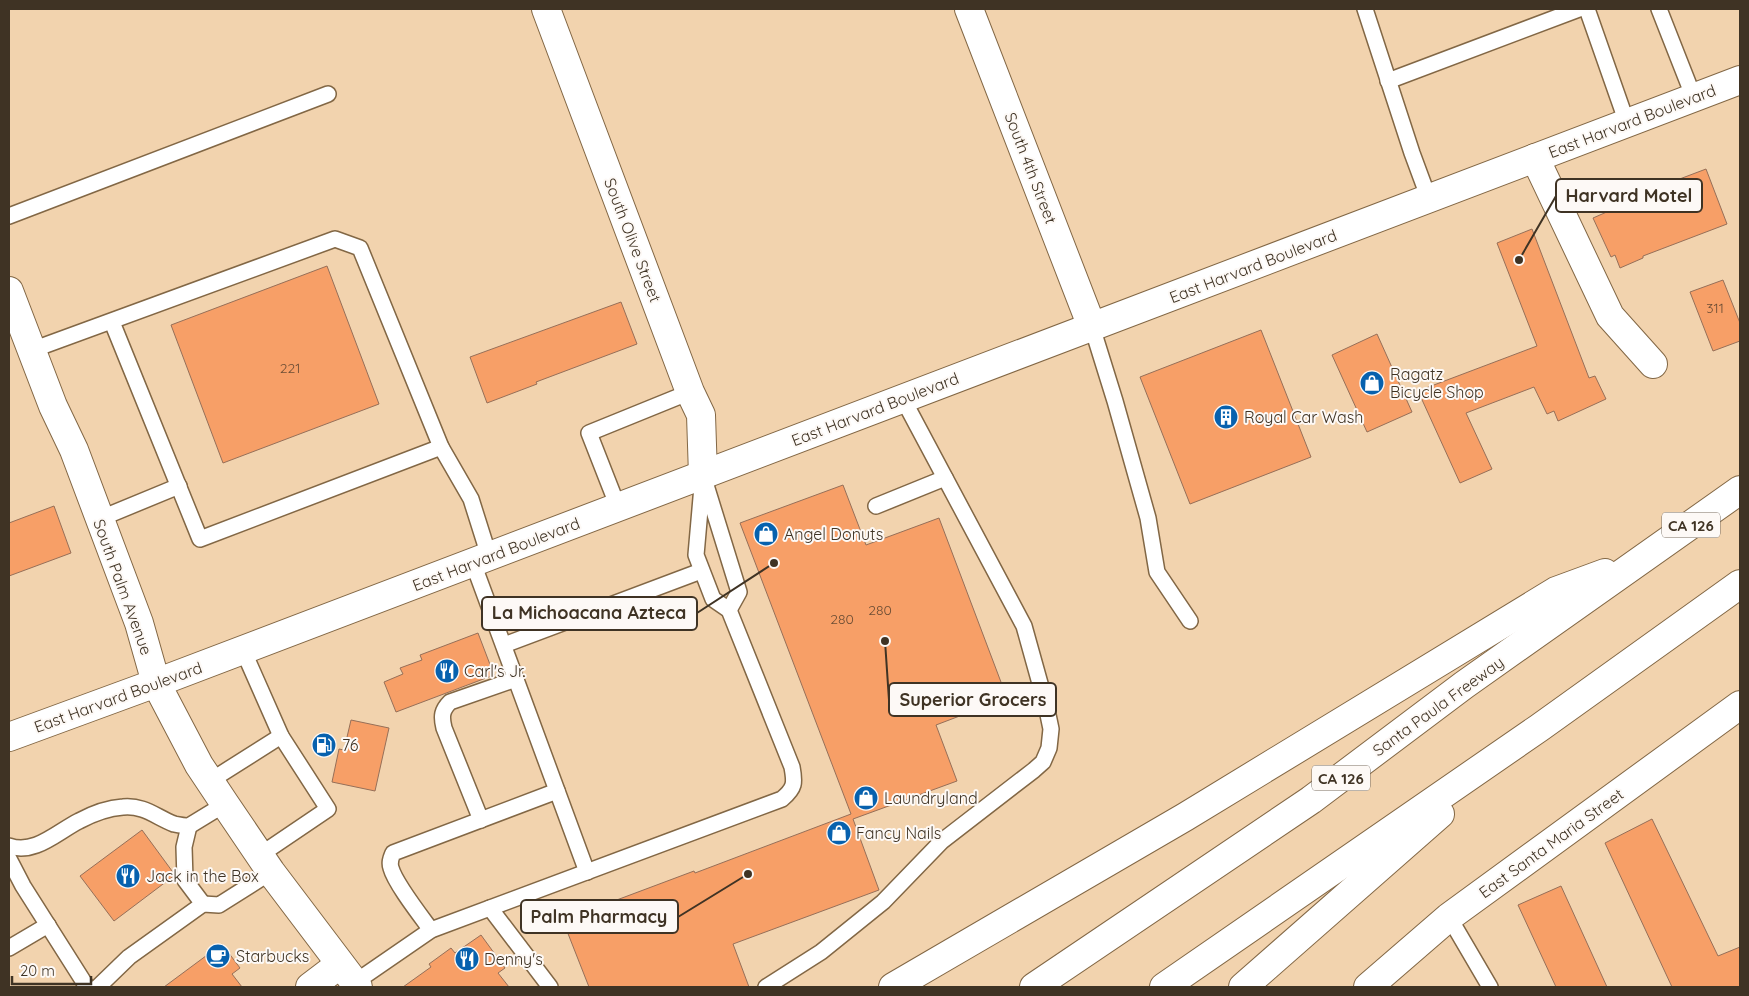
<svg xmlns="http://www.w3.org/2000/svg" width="1749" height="996" viewBox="0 0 1749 996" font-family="Quicksand,sans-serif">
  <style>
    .building { fill: #f79f67; stroke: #966f58 }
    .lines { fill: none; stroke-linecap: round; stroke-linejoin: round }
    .lane-casing { stroke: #826745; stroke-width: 18 }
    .street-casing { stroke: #826745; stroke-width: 30 }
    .primary-casing { stroke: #826745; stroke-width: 30 }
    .highway-casing { stroke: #826745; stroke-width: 30 }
    .lane { stroke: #fff; stroke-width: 15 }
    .street { stroke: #fff; stroke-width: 28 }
    .primary { stroke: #fff; stroke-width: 28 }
    .highway { stroke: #fff; stroke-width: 28 }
    .labels { text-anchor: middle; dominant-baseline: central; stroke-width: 4; stroke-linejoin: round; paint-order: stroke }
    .number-label { font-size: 14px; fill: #6d4e35 }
    .shield { fill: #fdf9f6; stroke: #786e63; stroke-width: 1 }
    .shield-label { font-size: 15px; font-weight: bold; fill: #3f3324 }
    .street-label { font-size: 16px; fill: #3f3324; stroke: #fdf9f6 }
    .poi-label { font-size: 16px; fill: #3f3324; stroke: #fdf9f6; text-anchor: start }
    .leader { fill: none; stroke: #3f3324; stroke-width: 2 }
    .callout-dot { fill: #3f3324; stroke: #fdf9f6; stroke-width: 2 }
    .callout { fill: #fdf9f6; stroke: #3f3324; stroke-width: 2 }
    .callout-label { font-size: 18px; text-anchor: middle; font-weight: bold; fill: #3f3324 }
  </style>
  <rect width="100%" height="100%" fill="#f2d3ae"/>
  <!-- building -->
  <g class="building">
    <polygon points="1706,169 1727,224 1643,256 1643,258 1620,268 1615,255 1611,257 1593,218 1641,197 1640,194"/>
    <polygon points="1532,229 1589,378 1595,376 1606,399 1558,421 1554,411 1547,414 1534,387 1466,413 1492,469 1460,483 1418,391 1537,346 1497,243"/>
    <polygon points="327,266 379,404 223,463 171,325"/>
    <polygon points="1723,280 1740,323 1740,341 1713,351 1690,292"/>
    <polygon points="621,302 637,344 536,382 537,384 487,403 470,357"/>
    <polygon points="1261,330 1311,457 1190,504 1140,377"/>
    <polygon points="1377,334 1412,412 1367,432 1332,355"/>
    <polygon points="843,485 866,545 939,518 1007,698 936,725 957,781 853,819 879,890 733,944 749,987 589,987 565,926 576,921 574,916 694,871 695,873 851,814 740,523"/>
    <polygon points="54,506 71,553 9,576 9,523"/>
    <polygon points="478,633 494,675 396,712 384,682 403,674 400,668 422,660 420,655"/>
    <polygon points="351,720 389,728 375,791 332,782 339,749 344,750"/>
    <polygon points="1652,819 1718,956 1740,947 1740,987 1672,987 1605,843"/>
    <polygon points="142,830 175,875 114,921 80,876"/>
    <polygon points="1561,886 1607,987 1556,987 1518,905"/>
    <polygon points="481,935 505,968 498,973 509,987 403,987 431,967 429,964 451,948 455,953"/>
    <polygon points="222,944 240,968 232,974 242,987 164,987"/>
  </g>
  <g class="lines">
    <defs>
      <g id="lane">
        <polyline points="1365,9 1412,153 1429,199"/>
        <polyline points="1587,9 1627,123"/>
        <polyline points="1659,9 1694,98"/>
        <polyline points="1388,81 1579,9"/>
        <polyline points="9,216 328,94"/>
        <polyline points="112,322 200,539 441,447"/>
        <polyline points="1092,327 1115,401 1148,518 1157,572 1190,621"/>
        <polyline points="32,350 335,239 360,248 441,447 471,499 489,556"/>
        <polyline points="705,482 739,592 729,610"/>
        <polyline points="876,506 945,478"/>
        <polyline points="618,507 589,433 690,392"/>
        <polyline points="99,519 179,486"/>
        <polyline points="473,563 587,872"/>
        <polyline points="504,645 701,571"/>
        <polyline points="243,650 281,736 328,809 260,855"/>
        <polyline points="210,781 281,736"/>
        <path d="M481 820 444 728C441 716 442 710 450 702L516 679"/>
        <polyline points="189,826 184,847 185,880 203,904"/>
        <path d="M9 846C35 855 57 832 79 821 92 814 108 808 123 807 144 805 156 817 174 824 179 825 184 826 189 826L225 804"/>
        <polyline points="9,859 23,886 87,987"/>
        <polyline points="490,908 550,987"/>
        <polyline points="1449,917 1490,987"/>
        <path d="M431 930C420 915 395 883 391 868 389 862 391 858 393 853L557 791"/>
        <polyline points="9,948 48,925"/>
        <path d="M354 983 431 930 782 799C795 788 795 783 792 767L729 610 713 599 696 555 703 475"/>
        <polyline points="98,987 129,957 203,904 219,905 271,872"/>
        <polyline points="766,987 821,952 883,902 942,841 1034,770 1043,762 1049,748 1051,729 1046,705 1024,626 903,399"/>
      </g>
      <g id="street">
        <polyline points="546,9 690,392 701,415 703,475"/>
        <polyline points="969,9 1092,327"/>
        <polyline points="1535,158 1610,316 1653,364"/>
        <polyline points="9,291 53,406 74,450 139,623 156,683 199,765 225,804 271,872 358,987"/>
        <polyline points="310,987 339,965"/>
        <polyline points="1368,987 1449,917 1740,705"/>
      </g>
      <polyline id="primary" points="9,737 156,683 1740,80"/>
      <g id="highway">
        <polyline points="893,987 1185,817 1556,591 1605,573"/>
        <polyline points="1034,987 1311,800 1464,685 1740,490"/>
        <polyline points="1164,987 1539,728 1740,584"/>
        <polyline points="1243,987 1440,814"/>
      </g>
    </defs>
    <!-- lane casing -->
    <use href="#lane" class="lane-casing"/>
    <!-- street casing -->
    <use href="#street" class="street-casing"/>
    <!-- primary casing -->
    <use href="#primary" class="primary-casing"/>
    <!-- highway casing -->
    <use href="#highway" class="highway-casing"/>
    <!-- lane -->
    <use href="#lane" class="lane"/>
    <!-- street -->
    <use href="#street" class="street"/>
    <!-- primary -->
    <use href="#primary" class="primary"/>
    <!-- highway -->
    <use href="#highway" class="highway"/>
  </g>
  <!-- icons -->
  <defs>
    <symbol id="shop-disc" viewBox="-11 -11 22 22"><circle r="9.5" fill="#0761ae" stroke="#fdf9f6"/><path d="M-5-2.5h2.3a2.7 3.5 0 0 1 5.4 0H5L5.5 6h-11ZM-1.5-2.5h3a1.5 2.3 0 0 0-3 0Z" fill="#fff"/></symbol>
    <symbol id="building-disc" viewBox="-11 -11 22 22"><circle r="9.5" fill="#0761ae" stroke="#fdf9f6"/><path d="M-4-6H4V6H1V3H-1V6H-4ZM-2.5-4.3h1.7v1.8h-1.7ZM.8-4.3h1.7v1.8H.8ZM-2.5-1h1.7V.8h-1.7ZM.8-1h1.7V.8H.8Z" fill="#fff"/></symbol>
    <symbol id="restaurant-disc" viewBox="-11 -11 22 22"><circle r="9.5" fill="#0761ae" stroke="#fdf9f6"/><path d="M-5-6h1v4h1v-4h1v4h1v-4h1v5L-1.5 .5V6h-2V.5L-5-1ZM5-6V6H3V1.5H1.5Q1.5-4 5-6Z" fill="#fff"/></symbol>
    <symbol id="fuel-disc" viewBox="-11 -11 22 22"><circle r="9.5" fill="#0761ae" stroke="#fdf9f6"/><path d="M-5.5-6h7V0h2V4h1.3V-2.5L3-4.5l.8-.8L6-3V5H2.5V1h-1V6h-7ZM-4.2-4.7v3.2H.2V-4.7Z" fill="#fff"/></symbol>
    <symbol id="cafe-disc" viewBox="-11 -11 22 22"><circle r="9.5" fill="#0761ae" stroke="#fdf9f6"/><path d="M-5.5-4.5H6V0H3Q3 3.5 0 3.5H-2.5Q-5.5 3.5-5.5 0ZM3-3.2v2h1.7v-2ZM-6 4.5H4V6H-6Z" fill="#fff"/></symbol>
  </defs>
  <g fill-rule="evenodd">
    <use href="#shop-disc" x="1358" y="369" width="28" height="28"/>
    <use href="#building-disc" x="1212" y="403" width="28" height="28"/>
    <use href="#shop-disc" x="752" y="520" width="28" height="28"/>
    <use href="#restaurant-disc" x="433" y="657" width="28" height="28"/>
    <use href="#fuel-disc" x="310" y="731" width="28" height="28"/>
    <use href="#shop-disc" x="852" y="784" width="28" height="28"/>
    <use href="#shop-disc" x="825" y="819" width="28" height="28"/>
    <use href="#restaurant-disc" x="114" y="862" width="28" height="28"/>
    <use href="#cafe-disc" x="204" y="942" width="28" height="28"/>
    <use href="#restaurant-disc" x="453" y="945" width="28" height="28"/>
  </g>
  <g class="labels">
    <!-- number labels -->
    <g class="number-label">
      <text x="1715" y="308">311</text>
      <text x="290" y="368">221</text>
      <text x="880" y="610">280</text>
      <text x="842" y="619">280</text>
    </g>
    <!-- shield labels -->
    <g class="shield">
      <rect x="1662" y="512.5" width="58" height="25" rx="4"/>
      <rect x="1312" y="765.5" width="58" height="25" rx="4"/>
    </g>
    <g class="shield-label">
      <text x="1691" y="525">CA 126</text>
      <text x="1341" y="778">CA 126</text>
    </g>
    <!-- street labels -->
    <g class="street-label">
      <text transform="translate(1632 121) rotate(-21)">East Harvard Boulevard</text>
      <text transform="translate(1031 168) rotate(69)">South 4th Street</text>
      <text transform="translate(633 240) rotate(69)">South Olive Street</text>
      <text transform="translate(1253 266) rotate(-21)">East Harvard Boulevard</text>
      <text transform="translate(875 409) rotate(-21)">East Harvard Boulevard</text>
      <text transform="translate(496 554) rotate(-21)">East Harvard Boulevard</text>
      <text transform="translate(123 587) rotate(70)">South Palm Avenue</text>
      <text transform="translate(118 697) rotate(-20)">East Harvard Boulevard</text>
      <text transform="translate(1438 706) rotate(-36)">Santa Paula Freeway</text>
      <text transform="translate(1551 843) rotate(-36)">East Santa Maria Street</text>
    </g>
    <!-- poi labels -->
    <g class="poi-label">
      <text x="1390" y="374">Ragatz<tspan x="1390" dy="18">Bicycle Shop</tspan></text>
      <text x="1244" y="417">Royal Car Wash</text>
      <text x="784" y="534">Angel Donuts</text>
      <text x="464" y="671">Carl's Jr.</text>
      <text x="342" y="745">76</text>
      <text x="884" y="798">Laundryland</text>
      <text x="856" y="833">Fancy Nails</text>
      <text x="146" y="876">Jack in the Box</text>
      <text x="236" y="956">Starbucks</text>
      <text x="484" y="959">Denny's</text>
    </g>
  </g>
  <!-- callouts -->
  <path class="leader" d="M1519 260L1556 196M774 563L697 613M885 641L889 700M748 874L678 917"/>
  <g class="callout-dot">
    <circle cx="1519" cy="260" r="5"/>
    <circle cx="774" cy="563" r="5"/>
    <circle cx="885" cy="641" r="5"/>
    <circle cx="748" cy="874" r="5"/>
  </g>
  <g class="callout">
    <rect x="1556" y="179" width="146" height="33" rx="5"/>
    <rect x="482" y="597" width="215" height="33" rx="5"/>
    <rect x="889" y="683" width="167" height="33" rx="5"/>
    <rect x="521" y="900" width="157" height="33" rx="5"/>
  </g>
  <g class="callout-label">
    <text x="1629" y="202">Harvard Motel</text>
    <text x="589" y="619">La Michoacana Azteca</text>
    <text x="973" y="706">Superior Grocers</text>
    <text x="599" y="923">Palm Pharmacy</text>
  </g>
  <!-- border -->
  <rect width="1749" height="996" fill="none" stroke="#3f3324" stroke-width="20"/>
  <!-- scale -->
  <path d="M12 976v8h79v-8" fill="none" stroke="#3f3324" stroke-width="2.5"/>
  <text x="20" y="976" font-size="15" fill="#3f3324" stroke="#fdf9f6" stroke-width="4" paint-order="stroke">20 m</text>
</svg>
